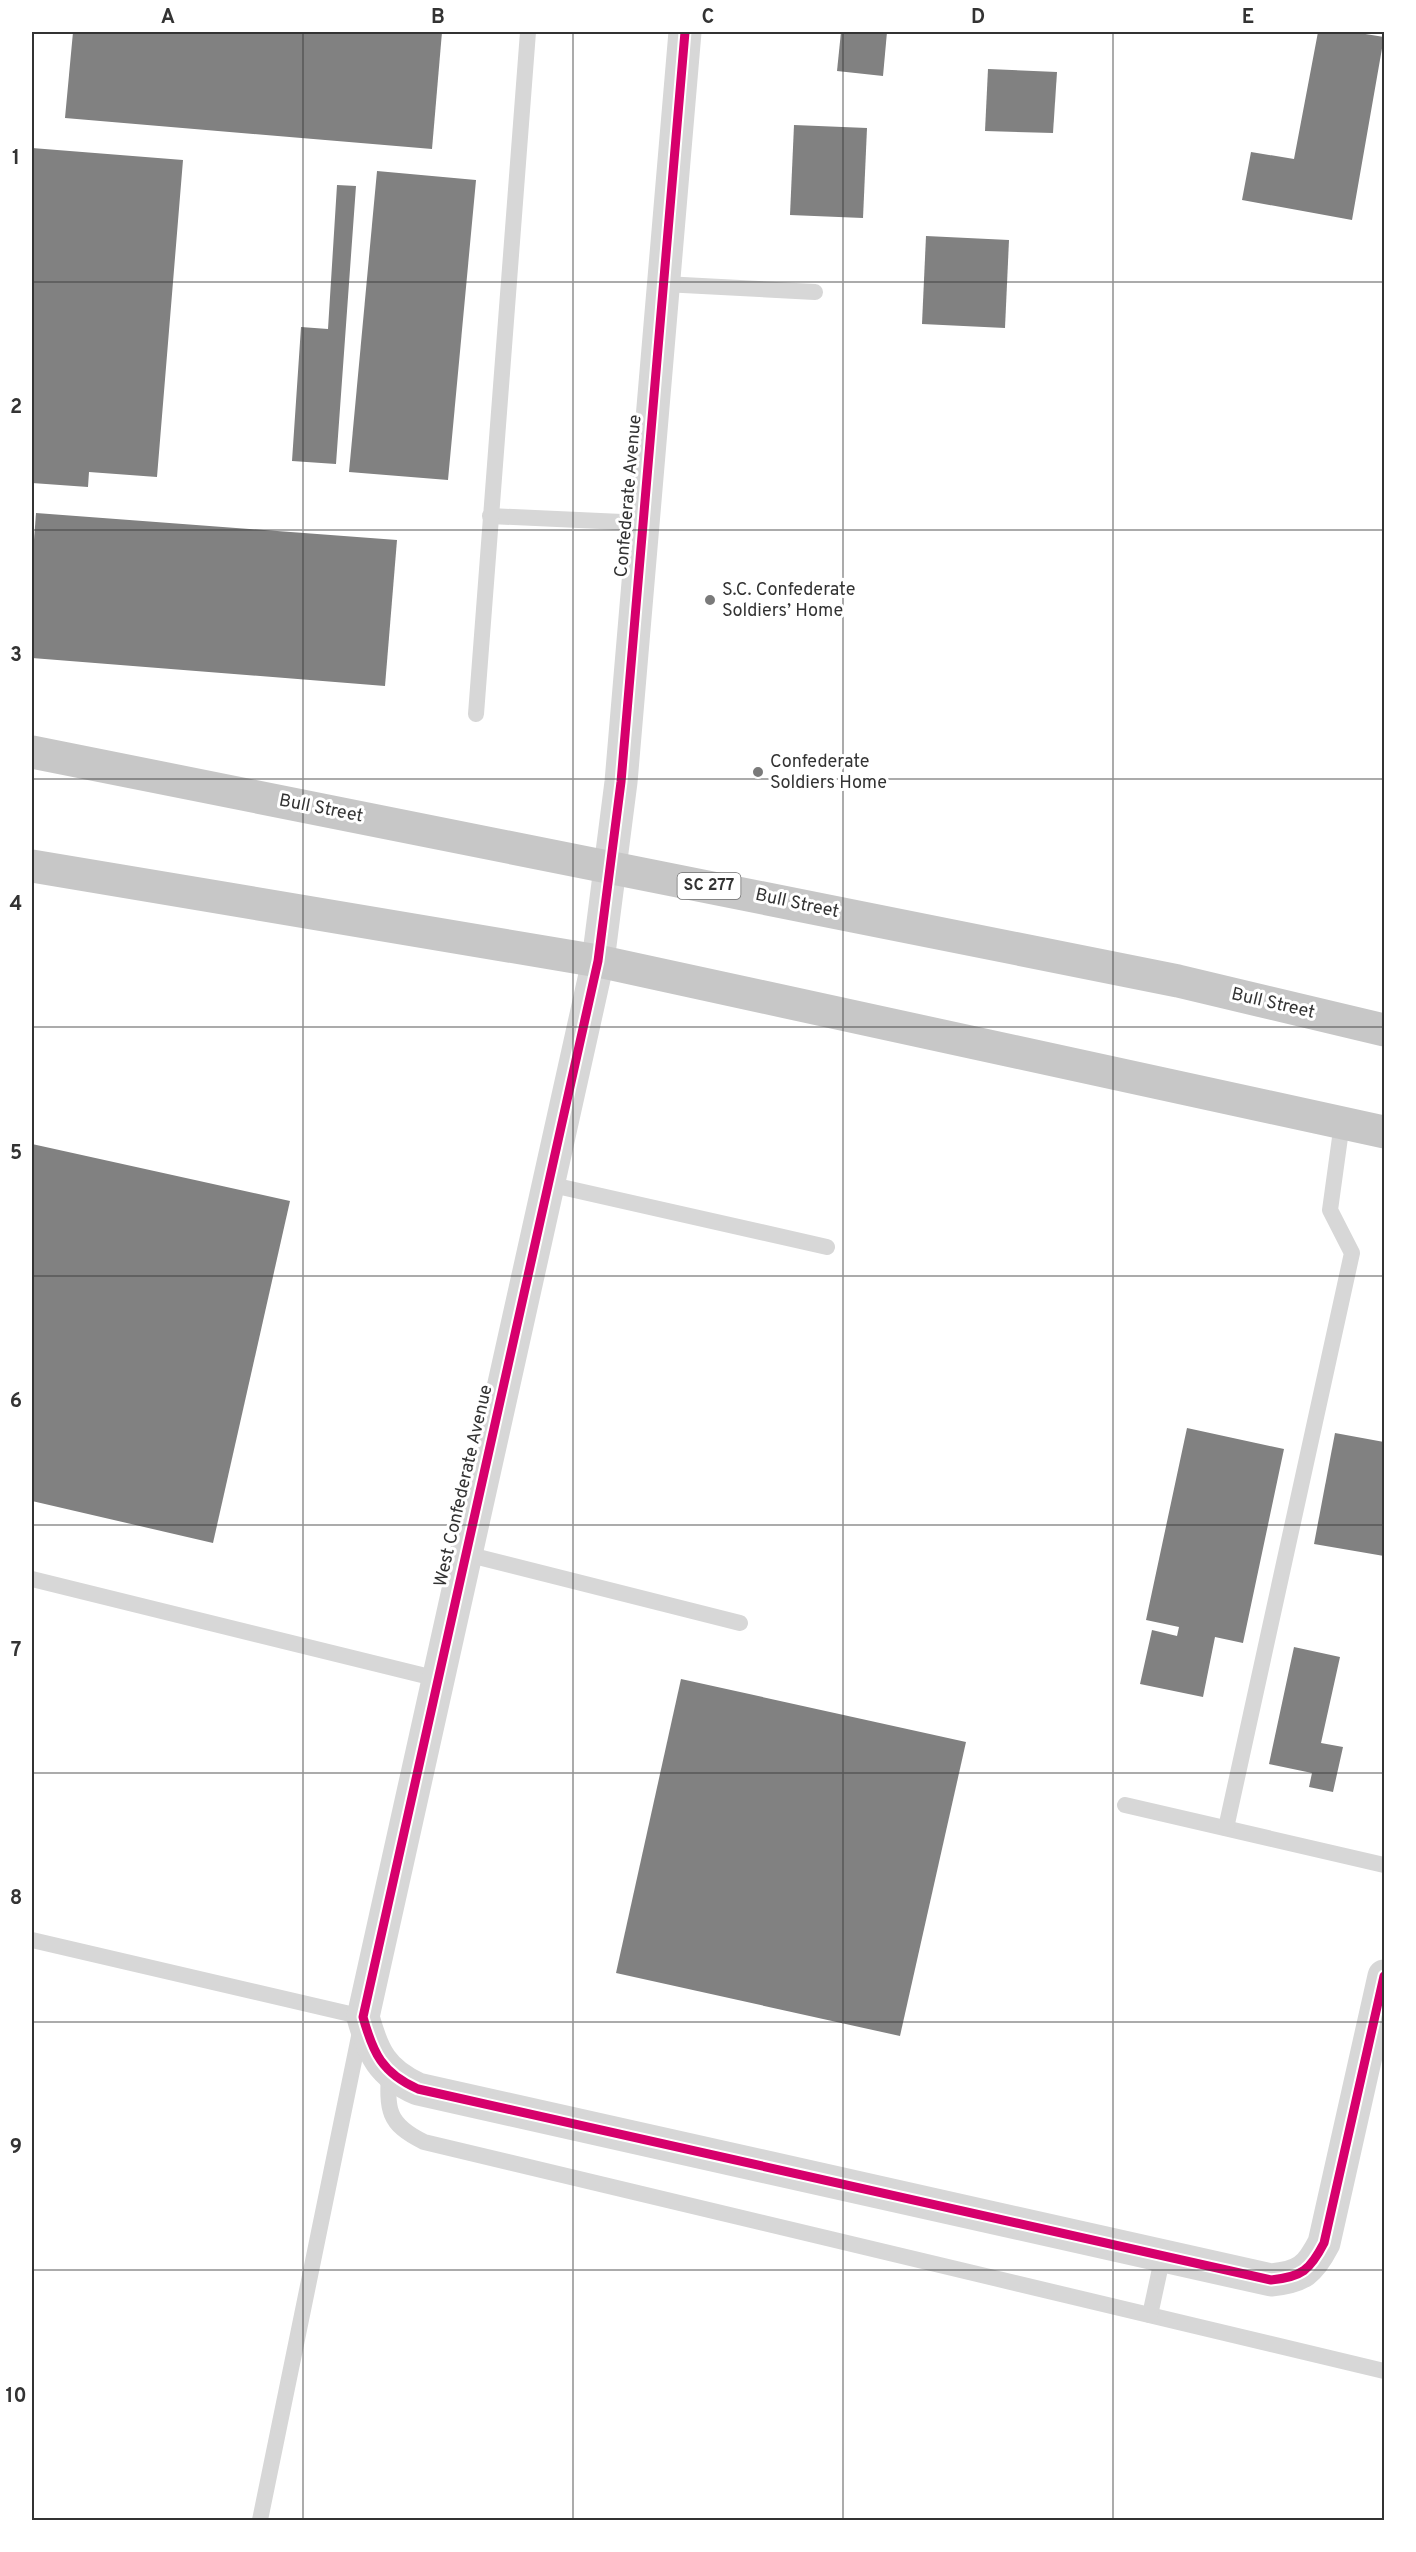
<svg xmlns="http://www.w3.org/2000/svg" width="1416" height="2552" viewBox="0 0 1416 2552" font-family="Overpass,sans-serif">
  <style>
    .building { fill: #818181 }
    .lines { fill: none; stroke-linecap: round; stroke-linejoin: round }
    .service { stroke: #d7d7d7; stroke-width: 16 }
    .minor { stroke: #d7d7d7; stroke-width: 33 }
    .tertiary { stroke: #d7d7d7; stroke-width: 33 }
    .trunk { stroke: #c7c7c7; stroke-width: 33 }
    .cycleway-casing { stroke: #fff; stroke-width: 13 }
    .cycleway { stroke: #d6006c; stroke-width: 9 }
    .grid { fill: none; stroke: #333; stroke-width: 1.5; stroke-opacity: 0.55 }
    .poi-dot { fill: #7a7a7a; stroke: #fff; stroke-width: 2 }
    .labels { text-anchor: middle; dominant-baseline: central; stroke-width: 6; stroke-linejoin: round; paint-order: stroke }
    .shield { fill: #fff; stroke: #707070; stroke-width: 1.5 }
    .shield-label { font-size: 16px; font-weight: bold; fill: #333 }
    .street-label { font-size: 18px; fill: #333; stroke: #fff }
    .poi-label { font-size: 18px; fill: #333; stroke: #fff; text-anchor: start }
    .neatline { fill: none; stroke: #333; stroke-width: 2 }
    .grid-label { font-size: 20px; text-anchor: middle; font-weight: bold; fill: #333 }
  </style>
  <rect width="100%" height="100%" fill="#fff"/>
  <!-- building -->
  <g class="building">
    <polygon points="73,32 442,32 432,149 65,118"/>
    <polygon points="841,32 887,32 883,76 837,71"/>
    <polygon points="1318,32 1353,32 1384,37 1352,220 1242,200 1251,152 1294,159"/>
    <polygon points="988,69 1057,72 1053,133 985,131"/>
    <polygon points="794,125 867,128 863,218 790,215"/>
    <polygon points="32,148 183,160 157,477 89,472 88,487 32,483"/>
    <polygon points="377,171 476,180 448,480 349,472"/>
    <polygon points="337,185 356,186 336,464 292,461 301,327 328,329"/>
    <polygon points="926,236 1009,240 1005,328 922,324"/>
    <polygon points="36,513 397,540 385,686 32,658 32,566"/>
    <polygon points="32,1144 290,1201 213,1543 32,1501"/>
    <polygon points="1187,1428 1284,1449 1243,1643 1215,1637 1203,1697 1140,1684 1152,1630 1177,1636 1179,1627 1146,1620"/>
    <polygon points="1335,1433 1384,1442 1384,1556 1314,1544"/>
    <polygon points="1294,1647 1340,1657 1321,1743 1343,1747 1333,1792 1309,1787 1312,1773 1269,1764"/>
    <polygon points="681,1679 966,1742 900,2036 616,1973"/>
  </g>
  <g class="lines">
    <!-- service -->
    <g class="service">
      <polyline points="664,284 815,292"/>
      <polyline points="490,516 644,523"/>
      <polyline points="476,714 528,32"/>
      <polyline points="548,1184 827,1247"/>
      <polyline points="466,1554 740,1623"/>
      <polyline points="32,1579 438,1679"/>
      <polyline points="1125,1805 1384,1865"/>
      <polyline points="1226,1828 1352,1253 1330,1210 1342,1123"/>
      <polyline points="32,1940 363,2017 260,2520"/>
      <path d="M389 2071C387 2110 387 2124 424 2142L1384 2371"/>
      <polyline points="1150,2315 1163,2255"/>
    </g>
    <!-- minor -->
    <path class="minor" d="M598 961 363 2017C373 2053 382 2073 418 2089L1271 2280C1302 2277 1310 2270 1324 2243L1384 1976"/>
    <!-- tertiary -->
    <polyline class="tertiary" points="598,961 621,782 685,32"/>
    <!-- trunk -->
    <g class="trunk">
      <polyline points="32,752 1178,981 1384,1030"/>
      <polyline points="32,866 598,961 1384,1132"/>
    </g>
    <defs>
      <path id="cycleway" d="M685 32 621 782 598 961 363 2017C373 2053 382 2073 418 2089L1271 2280C1302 2277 1310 2270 1324 2243L1384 1976"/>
    </defs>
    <!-- cycleway casing -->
    <use href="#cycleway" class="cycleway-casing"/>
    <!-- cycleway -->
    <use href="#cycleway" class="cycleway"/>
  </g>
  <!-- grid -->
  <path class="grid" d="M303 32V2520M573 32V2520M843 32V2520M1113 32V2520M32 282H1384M32 530H1384M32 779H1384M32 1027H1384M32 1276H1384M32 1525H1384M32 1773H1384M32 2022H1384M32 2270H1384"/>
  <!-- markers -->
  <g class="poi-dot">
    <circle cx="710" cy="600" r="6"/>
    <circle cx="758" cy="772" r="6"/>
  </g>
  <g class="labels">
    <!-- shield labels -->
    <rect class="shield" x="677.5" y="873" width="63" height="26" rx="4.5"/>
    <g class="shield-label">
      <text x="709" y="886">SC 277</text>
    </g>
    <!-- street labels -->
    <g class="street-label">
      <text transform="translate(629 496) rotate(-85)">Confederate Avenue</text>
      <text transform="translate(321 809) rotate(11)">Bull Street</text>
      <text transform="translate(797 904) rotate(12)">Bull Street</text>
      <text transform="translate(1273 1004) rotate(13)">Bull Street</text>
      <text transform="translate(464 1486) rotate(-77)">West Confederate Avenue</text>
    </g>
    <!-- poi labels -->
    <g class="poi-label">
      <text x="722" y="590">S.C. Confederate<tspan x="722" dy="21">Soldiers’ Home</tspan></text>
      <text x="770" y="762">Confederate<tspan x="770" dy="21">Soldiers Home</tspan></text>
    </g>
  </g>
  <!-- border -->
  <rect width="1416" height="2552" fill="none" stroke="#ffffff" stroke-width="66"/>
  <rect x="33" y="33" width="1350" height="2486" class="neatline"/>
  <g class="grid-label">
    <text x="168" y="23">A</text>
    <text x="438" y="23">B</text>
    <text x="708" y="23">C</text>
    <text x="978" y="23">D</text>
    <text x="1248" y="23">E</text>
    <text x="16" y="164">1</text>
    <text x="16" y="413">2</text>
    <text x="16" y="661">3</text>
    <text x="16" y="910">4</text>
    <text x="16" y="1159">5</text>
    <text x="16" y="1407">6</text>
    <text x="16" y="1656">7</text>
    <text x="16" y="1904">8</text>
    <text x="16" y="2153">9</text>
    <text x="16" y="2402">10</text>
  </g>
</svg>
